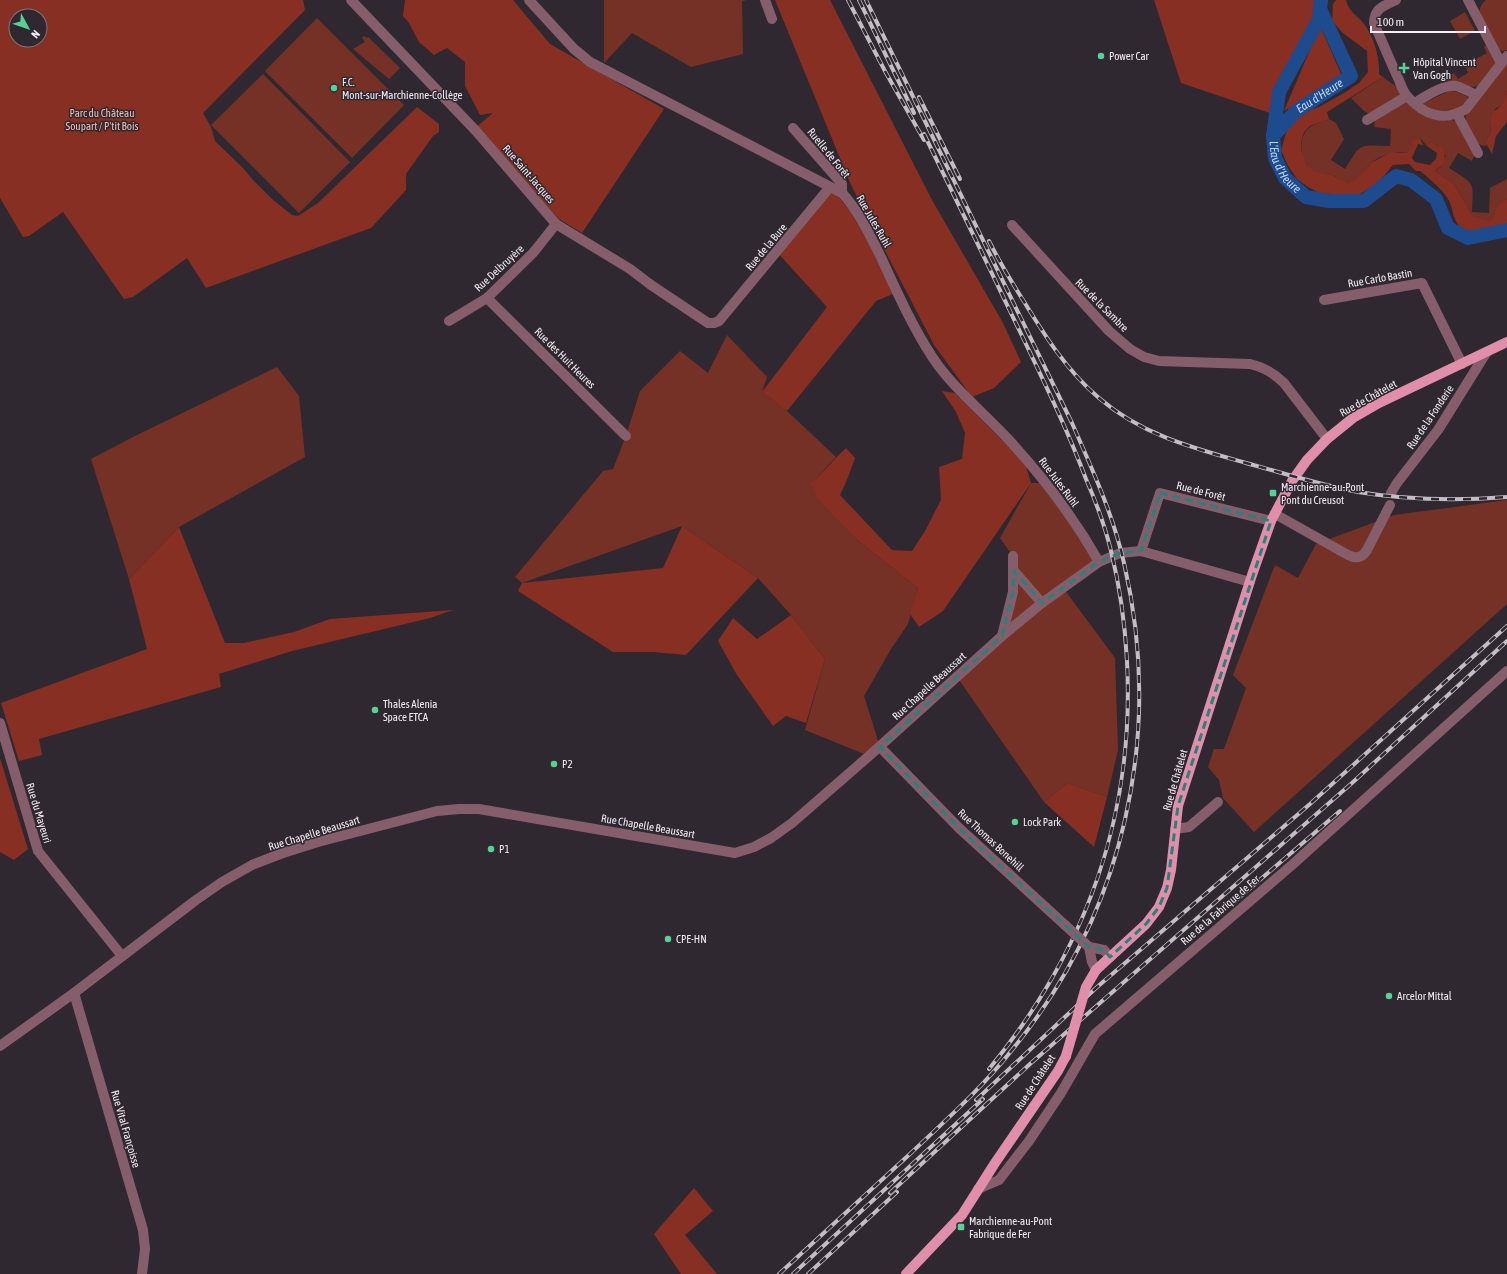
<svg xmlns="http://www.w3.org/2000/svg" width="1507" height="1274" viewBox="0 0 1507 1274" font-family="'Asap Condensed',sans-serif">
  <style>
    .green { fill: #763126 }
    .forest { fill: #862f22; fill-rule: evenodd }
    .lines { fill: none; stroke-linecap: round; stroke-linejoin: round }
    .river { stroke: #1e4b8e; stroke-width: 14 }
    .minor { stroke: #865e6b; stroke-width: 10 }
    .major { stroke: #e08eaa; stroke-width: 10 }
    .rail-casing { stroke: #c4bec4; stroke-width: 4 }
    .rail { stroke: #302830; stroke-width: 2.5; stroke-dasharray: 8; stroke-linecap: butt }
    .minor-bridge { stroke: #865e6b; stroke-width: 10 }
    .major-bridge { stroke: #e08eaa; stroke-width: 10 }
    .marked { fill: none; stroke: #26827b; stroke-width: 3; stroke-dasharray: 8 5; stroke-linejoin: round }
    .poi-dot { fill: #53d396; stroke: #302830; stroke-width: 1.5 }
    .labels { text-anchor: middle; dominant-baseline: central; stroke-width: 3; stroke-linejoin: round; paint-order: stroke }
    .poi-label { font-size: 11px; fill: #f2edf3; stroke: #302830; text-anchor: start }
    .park-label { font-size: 11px; fill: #f2bfb5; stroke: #302830 }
    .street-label { font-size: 11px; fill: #f2edf3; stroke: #302830 }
    .water-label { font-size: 12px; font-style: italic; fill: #bdd7fe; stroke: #302830 }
  </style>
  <rect width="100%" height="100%" fill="#302830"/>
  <!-- green -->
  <g class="green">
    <polygon points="604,0 747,0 742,1 743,54 691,67 632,33 604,63"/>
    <path d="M1486 0H1507V50L1503 51 1498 49 1480 16C1479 9 1480 5 1486 0Z"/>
    <polygon points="1465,12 1475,31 1460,39 1450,21"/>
    <polygon points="317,18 404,105 352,158 265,71"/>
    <polygon points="364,36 367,38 368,37 400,68 389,79 353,49 365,42 362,38"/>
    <polygon points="1488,44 1495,61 1495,64 1481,84 1477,86 1473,87 1465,86 1457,82 1446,81 1445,79 1454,73 1458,79 1468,73 1465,65 1487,53 1484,47"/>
    <path d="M1507 61V93L1501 106 1496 108 1490 122 1491 131 1484 146C1471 143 1464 125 1466 113Z"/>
    <polygon points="263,74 350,162 299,213 211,125"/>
    <polygon points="1383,77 1398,88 1401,92 1400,96 1370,114 1364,111 1351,98"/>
    <polygon points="1451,90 1467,96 1468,99 1464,105 1458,109 1435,111 1423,105 1424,103"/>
    <path d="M1406 102 1457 122 1475 155 1473 158 1472 161 1458 153 1449 168C1476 185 1473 181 1472 212L1489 213 1490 188 1507 179V199C1498 203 1497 215 1490 222L1473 216 1454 184 1436 172 1435 170 1441 167 1446 156 1430 142 1427 146 1420 138 1409 152C1396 152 1381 154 1371 163 1365 169 1359 183 1348 183 1343 182 1337 176 1331 175 1326 173 1318 175 1313 171 1301 162 1296 139 1309 128 1314 124 1323 121 1329 119L1336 123 1344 139 1331 160 1345 169C1362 142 1358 145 1390 146L1391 129 1374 127 1375 119Z"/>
    <polygon points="727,335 767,377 762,392 787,411 836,457 812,483 856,539 918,588 908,624 891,649 864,696 880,747 869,756 805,730 825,659 791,615 758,578 682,526 522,583 515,577 603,471 613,469 626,436 640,391 680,351 708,373"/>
    <polygon points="277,367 299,396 305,457 179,527 129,579 91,459 135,436"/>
    <polygon points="1031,483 1046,483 1099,562 1064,589 1115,658 1118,750 1107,797 1068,783 1044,802 957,677 1005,634 1013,556 1000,538"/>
    <polygon points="1507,500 1507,604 1254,832 1223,798 1219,780 1208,767 1214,749 1224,749 1246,688 1233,675 1275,565 1298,578 1316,544 1394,515"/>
  </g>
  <!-- forest -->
  <g class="forest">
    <path d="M0 0H303L305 10 203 113 211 127 215 141 243 168 253 180 272 199 292 215 298 216 318 203 417 107 439 124V132L433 136 406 174V190L371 228 206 288 187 258 133 297 124 299 63 212 29 236 23 237 0 198ZM16 16H40V40H16Z"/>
    <polygon points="405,0 513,0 550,44 664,109 582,233 559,219 475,128 493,113 480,115 465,86 465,62 447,48 434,55 419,42 409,23 403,16"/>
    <polygon points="775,0 830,0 932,200 1003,323 1021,362 994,388 972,397 934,345 851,185"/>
    <polygon points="1154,0 1320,0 1319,19 1292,64 1276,115 1181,83"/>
    <path d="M1336 0H1346C1348 11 1358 16 1364 24 1374 37 1380 58 1379 74L1383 77 1327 112 1329 119 1310 126 1304 132 1301 142V149L1307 165 1315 172 1332 175 1348 183 1354 181 1362 174 1371 163 1382 157 1391 152 1397 153 1409 152C1410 145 1412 139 1420 138L1423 145 1418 144 1412 158 1415 162 1430 165 1436 159 1437 153 1427 146 1430 142 1443 149C1447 160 1445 165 1435 170L1436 172 1454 184 1473 216 1490 221C1499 213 1492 207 1507 199V226C1491 231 1464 241 1455 219 1452 212 1452 206 1448 199 1441 188 1430 179 1420 171H1416L1409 164 1393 165 1378 183 1360 194 1342 195 1319 193 1308 187 1297 179 1288 166 1281 150 1286 133 1292 120 1301 113 1319 107 1344 93 1359 83 1368 72 1367 51 1343 33 1332 21 1333 4Z"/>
    <polygon points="1320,26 1342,76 1284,111"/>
    <polygon points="1507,93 1507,122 1496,136 1492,154 1487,145 1484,146 1491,131 1490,122 1492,113 1501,106"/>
    <polygon points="830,187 868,232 893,294 876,301 787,411 762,392 827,307 777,252"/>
    <path d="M942 391 955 393 1025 463 1031 483 943 611 919 627 910 614 918 588 856 539 816 497 811 483C824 472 834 459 846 448L855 458 847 480 840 495 892 550 912 551 925 531 941 500 939 467 962 459 965 433 956 412Z"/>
    <polygon points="682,526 758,578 686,655 653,652 613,652 518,591 522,583 663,568"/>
    <polygon points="179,527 225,643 244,643 294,632 330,619 453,610 430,618 292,651 219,674 221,687 39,739 42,755 19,761 1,703 147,649 129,579"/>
    <polygon points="791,615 825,659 806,723 786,716 773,726 737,675 718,641 733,618 757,639"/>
    <polygon points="0,758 28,849 14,860 0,852"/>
    <polygon points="1068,783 1107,797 1094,847 1044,802"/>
    <polygon points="694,1188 713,1211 685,1235 717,1274 681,1274 654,1234"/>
  </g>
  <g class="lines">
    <!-- river -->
    <g class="river">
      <path id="s1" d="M1321 0 1319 19 1279 92 1273 136 1275 158 1285 178 1306 197 1329 201H1364L1396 176 1411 180 1436 199 1448 228 1468 238 1507 230"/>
      <path id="s2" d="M1273 136 1296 111 1351 76 1320 9"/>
    </g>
    <!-- minor -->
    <g class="minor">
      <polyline points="351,0 476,131 556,224 630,269 651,285 708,323 714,323 719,321 830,187"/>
      <path d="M529 0 574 49 590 62 842 193C859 211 869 234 880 255 896 290 912 326 933 358 952 387 985 414 1009 440 1043 477 1074 518 1099 562"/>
      <polyline points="765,0 772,19"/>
      <path d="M1396 0C1384 6 1374 8 1374 23 1382 42 1390 60 1398 78 1401 84 1403 93 1408 97 1424 115 1444 122 1466 109L1507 56"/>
      <polyline points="1468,0 1501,63"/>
      <path d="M1415 103C1424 97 1445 84 1456 86 1463 88 1470 92 1476 95"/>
      <polyline points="1457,114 1478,153"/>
      <polyline points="1367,120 1407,96"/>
      <polyline points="793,128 842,184 842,193"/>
      <path d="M1012 225 1109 331 1130 349 1144 357 1159 361 1250 364C1263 367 1274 373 1284 383L1327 439"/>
      <polyline points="487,298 626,436"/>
      <polyline points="1324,300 1422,283 1462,364"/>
      <polyline points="449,321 487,298 533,253 556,224"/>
      <polyline points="1391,493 1397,483 1438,430 1486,353"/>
      <path d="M1275 514 1348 555C1356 559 1362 558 1367 550L1390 505"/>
      <polyline points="1141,551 1160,493 1271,521"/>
      <polyline points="1014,571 1042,603"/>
      <polyline points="1002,636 1013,592 1013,556"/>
      <polyline points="0,723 38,851 122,956"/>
      <polyline points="880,747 959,828 1065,925"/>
      <polyline points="1175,829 1189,827 1218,802"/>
      <polyline points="1096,970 1092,962 1089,947 1104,950 1110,957"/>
      <polyline points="74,993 143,1230 145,1249 142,1274"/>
      <polyline points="0,1046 74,993 196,900 222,882 252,865 283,853 318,842 437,811 459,809 479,809 735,853 754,847 771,838 792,823 869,756 1002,636 1042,603 1099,562 1120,553 1141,551 1250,582"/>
      <polyline points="978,1189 999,1180 1029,1141 1061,1093 1095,1034 1292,865 1507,671"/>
    </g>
    <!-- major -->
    <g class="major">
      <polyline points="1096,970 1146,924 1159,907 1167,888 1171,870 1178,806 1252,575 1271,521 1292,481 1307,460 1327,439 1353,418 1379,403 1507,342"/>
      <polyline points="906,1274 962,1215 995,1163 1058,1071 1066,1056"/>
    </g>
    <defs>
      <g id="rail">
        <polyline points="848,0 886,73 924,140"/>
        <polyline points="859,0 914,113"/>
        <polyline points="919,97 960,179"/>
        <path d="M924 134C958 203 991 271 1024 340 1046 386 1068 431 1086 479 1096 502 1105 526 1111 551 1120 587 1125 624 1127 661 1135 814 1086 951 989 1069"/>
        <path d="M989 241C999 261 1011 281 1023 300 1045 336 1067 371 1099 398 1142 435 1193 448 1246 463 1283 473 1320 485 1358 492 1407 500 1457 501 1507 497"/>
        <polyline points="1233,903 1340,811"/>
        <polyline points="976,1100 1096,988 1310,804 1507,626"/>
        <polyline points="890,1193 1030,1064 1352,783 1507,641"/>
        <path d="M779 1274C823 1234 867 1193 911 1153 946 1120 982 1088 1012 1050 1124 913 1164 735 1124 563 1113 514 1092 469 1072 423L866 0"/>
        <polyline points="793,1274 983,1099"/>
        <polyline points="808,1274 897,1192"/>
      </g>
    </defs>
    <!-- rail casing -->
    <use href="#rail" class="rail-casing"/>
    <!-- rail -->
    <use href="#rail" class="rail"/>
    <!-- minor-bridge -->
    <polyline class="minor-bridge" points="1065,925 1089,947"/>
    <!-- major-bridge -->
    <polyline class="major-bridge" points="1066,1056 1086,987 1096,970"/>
  </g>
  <!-- marked area -->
  <path class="marked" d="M1160 493 1271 521 1178 806 1167 888 1159 907 1146 924 1110 957 1104 950 1089 947 959 828 880 747 1002 636 1013 592 1014 571 1042 603 1099 562 1120 553 1141 551Z"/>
  <!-- markers -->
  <g class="poi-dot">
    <circle cx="1101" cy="56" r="4"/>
    <path d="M1402 62h4v4h4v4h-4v4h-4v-4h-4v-4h4z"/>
    <circle cx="334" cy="88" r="4"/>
    <rect x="1269" y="489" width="8" height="8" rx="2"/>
    <circle cx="375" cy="710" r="4"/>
    <circle cx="554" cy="764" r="4"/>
    <circle cx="1015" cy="822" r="4"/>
    <circle cx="491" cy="849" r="4"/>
    <circle cx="668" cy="939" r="4"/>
    <circle cx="1389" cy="996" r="4"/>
    <rect x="957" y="1223" width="8" height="8" rx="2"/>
  </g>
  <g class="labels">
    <!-- poi labels -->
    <g class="poi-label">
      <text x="1109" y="56">Power Car</text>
      <text x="1413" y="62">Hôpital Vincent<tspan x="1413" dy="13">Van Gogh</tspan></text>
      <text x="342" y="82">F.C.<tspan x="342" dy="13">Mont-sur-Marchienne-Collège</tspan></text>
      <text x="1281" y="487">Marchienne-au-Pont<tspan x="1281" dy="13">Pont du Creusot</tspan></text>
      <text x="383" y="704">Thales Alenia<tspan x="383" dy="13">Space ETCA</tspan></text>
      <text x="562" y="764">P2</text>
      <text x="1023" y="822">Lock Park</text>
      <text x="499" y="849">P1</text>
      <text x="676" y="939">CPE-HN</text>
      <text x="1397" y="996">Arcelor Mittal</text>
      <text x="969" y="1221">Marchienne-au-Pont<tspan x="969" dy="13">Fabrique de Fer</tspan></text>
    </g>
    <!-- park labels -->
    <g class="park-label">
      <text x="102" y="113">Parc du Château<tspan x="102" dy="13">Soupart / P'tit Bois</tspan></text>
    </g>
    <!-- street labels -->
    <g class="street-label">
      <text transform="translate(829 153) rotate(51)">Ruelle de Forêt</text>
      <text transform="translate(529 174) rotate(49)">Rue Saint-Jacques</text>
      <text transform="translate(874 221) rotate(60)">Rue Jules Ruhl</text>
      <text transform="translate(766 247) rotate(-50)">Rue de la Bure</text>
      <text transform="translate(499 268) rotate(-43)">Rue Delbruyère</text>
      <text transform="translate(1380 278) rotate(-10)">Rue Carlo Bastin</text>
      <text transform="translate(1102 305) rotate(45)">Rue de la Sambre</text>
      <text transform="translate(565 358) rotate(45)">Rue des Huit Heures</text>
      <text transform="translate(1368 398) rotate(-29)">Rue de Châtelet</text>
      <text transform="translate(1430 417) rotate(-56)">Rue de la Fonderie</text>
      <text transform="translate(1059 482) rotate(53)">Rue Jules Ruhl</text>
      <text transform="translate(1201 491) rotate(14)">Rue de Forêt</text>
      <text transform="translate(929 686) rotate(-42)">Rue Chapelle Beaussart</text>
      <text transform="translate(1175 780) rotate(-74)">Rue de Châtelet</text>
      <text transform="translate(39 813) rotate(73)">Rue du Mayeuri</text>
      <text transform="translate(648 826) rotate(10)">Rue Chapelle Beaussart</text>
      <text transform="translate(314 833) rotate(-17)">Rue Chapelle Beaussart</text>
      <text transform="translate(991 840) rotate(43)">Rue Thomas Bonehill</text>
      <text transform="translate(1220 910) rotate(-41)">Rue de la Fabrique de Fer</text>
      <text transform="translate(1035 1082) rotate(-57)">Rue de Châtelet</text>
      <text transform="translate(126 1129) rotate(74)">Rue Vital Françoisse</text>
    </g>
    <!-- water labels -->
    <g class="water-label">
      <text stroke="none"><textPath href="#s2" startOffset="62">Eau d'Heure</textPath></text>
      <text stroke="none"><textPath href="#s1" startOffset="181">L'Eau d'Heure</textPath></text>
    </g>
  </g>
  <!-- north arrow -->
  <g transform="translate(28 28) rotate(130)"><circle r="19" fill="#302830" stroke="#7e777e"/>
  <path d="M0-3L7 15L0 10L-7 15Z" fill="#53d396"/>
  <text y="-6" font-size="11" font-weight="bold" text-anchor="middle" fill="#f2edf3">N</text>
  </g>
  <!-- scale -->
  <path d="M1371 26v6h114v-6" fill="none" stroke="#f2edf3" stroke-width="2"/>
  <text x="1377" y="26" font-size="12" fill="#f2edf3" stroke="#302830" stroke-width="3" paint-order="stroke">100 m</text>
</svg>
